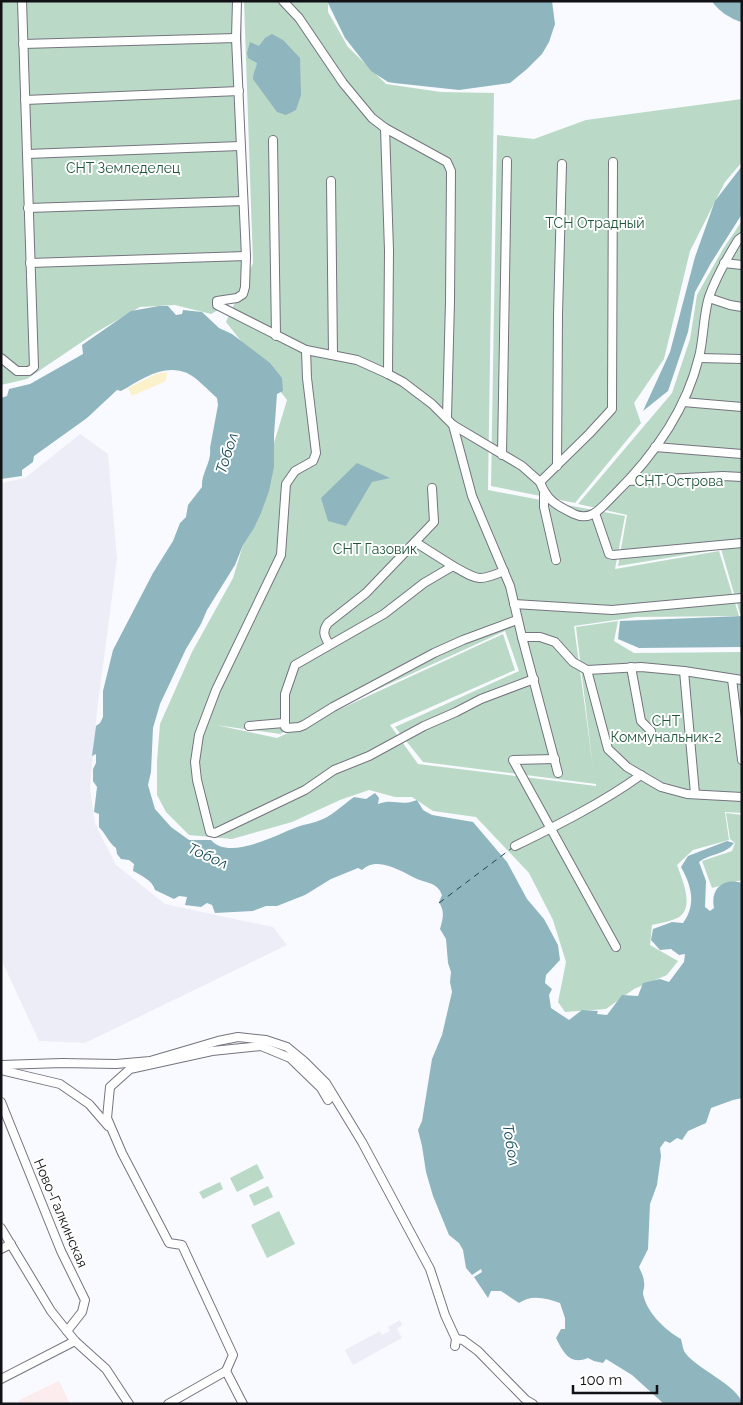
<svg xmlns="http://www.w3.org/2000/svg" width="743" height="1405" viewBox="0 0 743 1405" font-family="Raleway,sans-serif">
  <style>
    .built { fill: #ecedf7 }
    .education { fill: #fcecee }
    .green { fill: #badac7; fill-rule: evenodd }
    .sand { fill: #fbf1cb }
    .water { fill: #8fb5be }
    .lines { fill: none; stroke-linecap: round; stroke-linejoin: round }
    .ferry { stroke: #134a55; stroke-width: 1; stroke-dasharray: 6 5; stroke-linecap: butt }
    .minor-casing { stroke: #74747f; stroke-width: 10 }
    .minor { stroke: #fff; stroke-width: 8 }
    .labels { text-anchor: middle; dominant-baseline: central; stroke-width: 4; stroke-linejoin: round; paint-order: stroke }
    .park-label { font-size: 14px; fill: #1e553b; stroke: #fff }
    .street-label { font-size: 14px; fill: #111116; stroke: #fff }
    .water-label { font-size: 15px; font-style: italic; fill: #134a55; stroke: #fff }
  </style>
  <rect width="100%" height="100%" fill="#f9faff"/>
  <!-- built -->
  <g class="built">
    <polygon points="80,434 108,454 117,559 97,711 90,788 95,824 116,865 165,904 273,927 287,945 85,1043 39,1041 1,959 1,483 25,478"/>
    <polygon points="400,1320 402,1325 397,1329 402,1338 353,1365 345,1350 380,1331 382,1335 390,1331 388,1327"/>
  </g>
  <!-- education -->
  <polygon class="education" points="59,1381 70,1404 20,1404 19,1400"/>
  <!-- green -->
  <g class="green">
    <path d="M1 1H241L247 277 253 263 244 1H328V12L348 47 386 84 441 92 494 93 488 490 625 516 615 569 719 551 739 616 636 617 574 626 593 767 576 627 618 621 614 641 634 653 742 652V813L725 812 729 840 693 850 677 865C682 879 697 911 675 919 668 922 659 923 652 925L650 945 678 961 667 975 634 989 606 1009 565 1012 558 1002 566 962 553 920 529 873 476 817 433 811 412 797H395L369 790 340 800 292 822 232 839 189 835 166 812 157 795V761L160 724 192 652 233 578 287 400 226 322 236 300 211 314 175 305 140 307 95 333 27 379 1 385ZM505 631 519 671 395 727 423 762 596 784V786L418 764 390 725 515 670 503 634 277 738 216 725 280 734Z"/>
    <polygon points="742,99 742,162 725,182 690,251 664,359 634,403 641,423 575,503 491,486 497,135 534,139 586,120"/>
    <polygon points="742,221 742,614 740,614 721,549 618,566 627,515 578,504 672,393 690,339 697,295 723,249"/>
    <polygon points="726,813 742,815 742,880 712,888 702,861 732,851 735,843 730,839"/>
    <polygon points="257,1164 264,1178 237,1192 230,1178"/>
    <polygon points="220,1182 223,1189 203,1199 199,1192"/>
    <polygon points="268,1186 273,1197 254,1206 249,1195"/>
    <polygon points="279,1211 295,1244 267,1258 251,1225"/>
  </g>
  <!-- sand -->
  <polygon class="sand" points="167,372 166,381 132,396 128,388 156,374"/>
  <!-- water -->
  <g class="water">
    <polygon points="327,1 552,1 555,24 549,42 542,54 527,69 510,83 459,90 394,83 388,82 371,71 345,38"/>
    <path d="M712 1H742V22C732 20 717 10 712 1Z"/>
    <path d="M272 34 283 40 300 58 301 95 296 110 286 115 277 112 253 79C253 73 256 69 257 63L248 58 247 53 250 42 259 46 265 38Z"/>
    <polygon points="742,166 742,214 711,263 695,292 688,332 668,391 643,411 670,352 695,257 715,201"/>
    <path d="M159 306H168L176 315 182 314 183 310 202 312 219 328 232 334 270 363 282 378 283 391 277 394 274 435V467L269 491 261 513 254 528 243 545 235 565 207 610 201 624 186 649 160 704 153 728 151 772 148 785 155 809 171 827 189 840H211C229 861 276 835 297 827 305 824 315 823 323 819 334 814 344 804 354 797L366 799 375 793 379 798 378 804C394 798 400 807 417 800L423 810 432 815 473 822 507 862 527 899 544 919 558 945 560 960 546 975 545 983 552 989 549 995 551 1008 569 1020 582 1010 598 1011 597 1014 607 1015 622 995 638 996 643 983 660 979 669 982 684 962 685 954 679 955 671 949 660 950 651 940 653 929 672 922 683 923C697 904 691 885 681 867L688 856 727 841 734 843C725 855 711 853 699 862L706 881 705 907 710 911 714 908C710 889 723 877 742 883V1098L733 1100 711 1108 706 1123 688 1131 682 1140 677 1138 670 1143 665 1141 660 1148 661 1156 657 1185 650 1204 648 1249 639 1267C641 1272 644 1277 644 1282 645 1287 643 1290 643 1294 647 1313 665 1330 681 1339 682 1343 683 1348 684 1351 694 1368 740 1386 742 1404H664L632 1375 606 1359 603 1363 594 1361 588 1358C570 1365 564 1354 556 1338L561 1329H565V1318L560 1303C546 1298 531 1294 519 1303L501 1291H491L488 1298 474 1277 482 1272 481 1269 472 1275 466 1268 463 1250 459 1243 449 1235 433 1196 426 1172 422 1146 418 1130 422 1121 432 1059 442 1035 452 992 450 982 451 972 448 963 446 939 440 929C443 918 445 912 439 902L442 895C438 883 427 883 417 879 402 872 378 855 362 870L358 868 331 879 305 895 277 906H266L253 911 215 913 212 905 207 903 201 907 185 905 187 897 179 896 174 899 155 890C153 881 141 875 133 871L134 864 129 860 121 859 117 854 116 848C108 842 106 834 99 827V814L94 812 97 787 93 781V769L96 763V754L92 756 96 726 100 723 103 717V691L113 650 153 573 173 541 180 523 186 517 188 505 202 487C201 473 212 462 210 448L218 405 217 398C209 391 196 377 187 373 163 363 141 380 121 391L117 390 87 418 34 456 33 462 22 470V476L1 479V398L7 396 9 389 30 384 83 354 82 345 131 311Z"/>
    <polygon points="357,463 390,478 372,482 346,526 328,521 321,498"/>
    <polygon points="742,616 742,647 639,648 618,639 620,621"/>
  </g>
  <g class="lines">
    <!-- ferry -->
    <polyline class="ferry" points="439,903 512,848"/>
    <defs>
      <g id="minor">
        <polyline points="237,1 236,38 246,256 245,287 243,294 237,298 217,301 217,305 306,350 357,360 388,374 403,382 432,404 453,425 522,466 540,482 589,434 612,409 613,162"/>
        <polyline points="283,1 299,18 343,83 372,118 385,128 447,162 451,171 450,301 447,417"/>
        <polyline points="23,44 236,38"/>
        <polyline points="25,100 239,91"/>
        <polyline points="385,128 389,251 388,374"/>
        <polyline points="273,140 276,336"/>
        <polyline points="27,154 240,146"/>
        <polyline points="331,181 333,355"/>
        <polyline points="28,208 243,201"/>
        <polyline points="30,263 246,256"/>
        <polyline points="724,263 742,265"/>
        <polyline points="709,298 730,305 742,307"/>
        <polyline points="306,350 307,378 316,453 313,461 295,471 286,484 281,555 216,690 199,735 195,762 197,780 210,832 215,833 305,790 334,770 369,756 424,726 456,712 481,699 534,679"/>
        <polyline points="1,358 17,371 29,371 34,367 22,1"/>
        <polyline points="699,358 742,359"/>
        <polyline points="683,402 742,407"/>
        <polyline points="453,425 472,496 510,586 522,637 540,637 555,642 573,662 587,670 641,667 684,671 742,680"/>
        <polyline points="655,447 742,454"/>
        <polyline points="502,455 507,161"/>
        <polyline points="557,466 558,315 562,164"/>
        <polyline points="628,481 723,476 742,477"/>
        <path d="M540 482C547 501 556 505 574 514 591 522 601 508 612 497 651 459 686 411 699 357 704 338 703 316 709 297 716 277 727 258 738 240L742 237"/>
        <polyline points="544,494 544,507 556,560"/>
        <polyline points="595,513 608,551 609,554 613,555 742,543"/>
        <polyline points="415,542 453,566"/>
        <path d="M504 571C478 582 478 580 453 566L424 583 384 614 295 665 285 694V727L287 728 299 727 304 725 333 707 434 653 463 640 517 620"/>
        <polyline points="514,604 612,610 742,598"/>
        <polyline points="522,637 558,773"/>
        <path d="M329 644C324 636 322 631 328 623L366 593 434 522 432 488"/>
        <polyline points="631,667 641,721 651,731"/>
        <polyline points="587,670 608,749 627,767 661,787 687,794 742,797"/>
        <polyline points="684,671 695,794"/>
        <polyline points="732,679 742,760"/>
        <polyline points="249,726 284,723"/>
        <polyline points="555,759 513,760 616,947"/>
        <path d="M515 846C558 825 602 803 641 775"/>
        <polyline points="1,1065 62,1063 116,1064 150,1061 218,1041 238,1037 266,1040 287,1047 304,1061 326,1083 362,1142 430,1269 445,1315 456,1339 455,1346"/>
        <polyline points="1,1070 60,1084 89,1104 108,1126"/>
        <polyline points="1,1102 61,1251 85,1300 82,1312 67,1331"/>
        <polyline points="1,1228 51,1311 75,1341 106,1369 129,1404"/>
        <polyline points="1,1249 11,1244"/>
        <polyline points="456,1339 463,1340 478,1351 526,1400 533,1404"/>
        <polyline points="226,1371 233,1355 182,1245 169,1243 122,1153 107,1118 110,1087 130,1069 212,1051 261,1046 290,1058 321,1088 328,1100"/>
        <polyline points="226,1371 243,1404"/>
        <polyline points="1,1379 75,1341"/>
        <polyline points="168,1404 226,1371"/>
      </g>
    </defs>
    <!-- minor casing -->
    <use href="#minor" class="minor-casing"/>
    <!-- minor -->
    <use href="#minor" class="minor"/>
  </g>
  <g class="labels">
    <!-- park labels -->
    <g class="park-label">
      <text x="123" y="168">СНТ Земледелец</text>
      <text x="595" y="223">ТСН Отрадный</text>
      <text x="679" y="481">СНТ Острова</text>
      <text x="375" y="549">СНТ Газовик</text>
      <text x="666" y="721">СНТ<tspan x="666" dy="16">Коммунальник-2</tspan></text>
    </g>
    <!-- street labels -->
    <g class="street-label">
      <text transform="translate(61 1213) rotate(67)">Ново-Галкинская</text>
    </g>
    <!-- water labels -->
    <g class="water-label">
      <text transform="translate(227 453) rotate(-72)">Тобол</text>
      <text transform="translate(208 856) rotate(24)">Тобол</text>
      <text transform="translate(511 1145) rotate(80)">Тобол</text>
    </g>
  </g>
  <!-- border -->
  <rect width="743" height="1405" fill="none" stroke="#111116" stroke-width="5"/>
  <!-- scale -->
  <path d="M573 1385v8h84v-8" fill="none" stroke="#111116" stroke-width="2.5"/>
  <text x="580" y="1385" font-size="15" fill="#111116" stroke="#ffffff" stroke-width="4" paint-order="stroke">100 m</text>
</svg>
